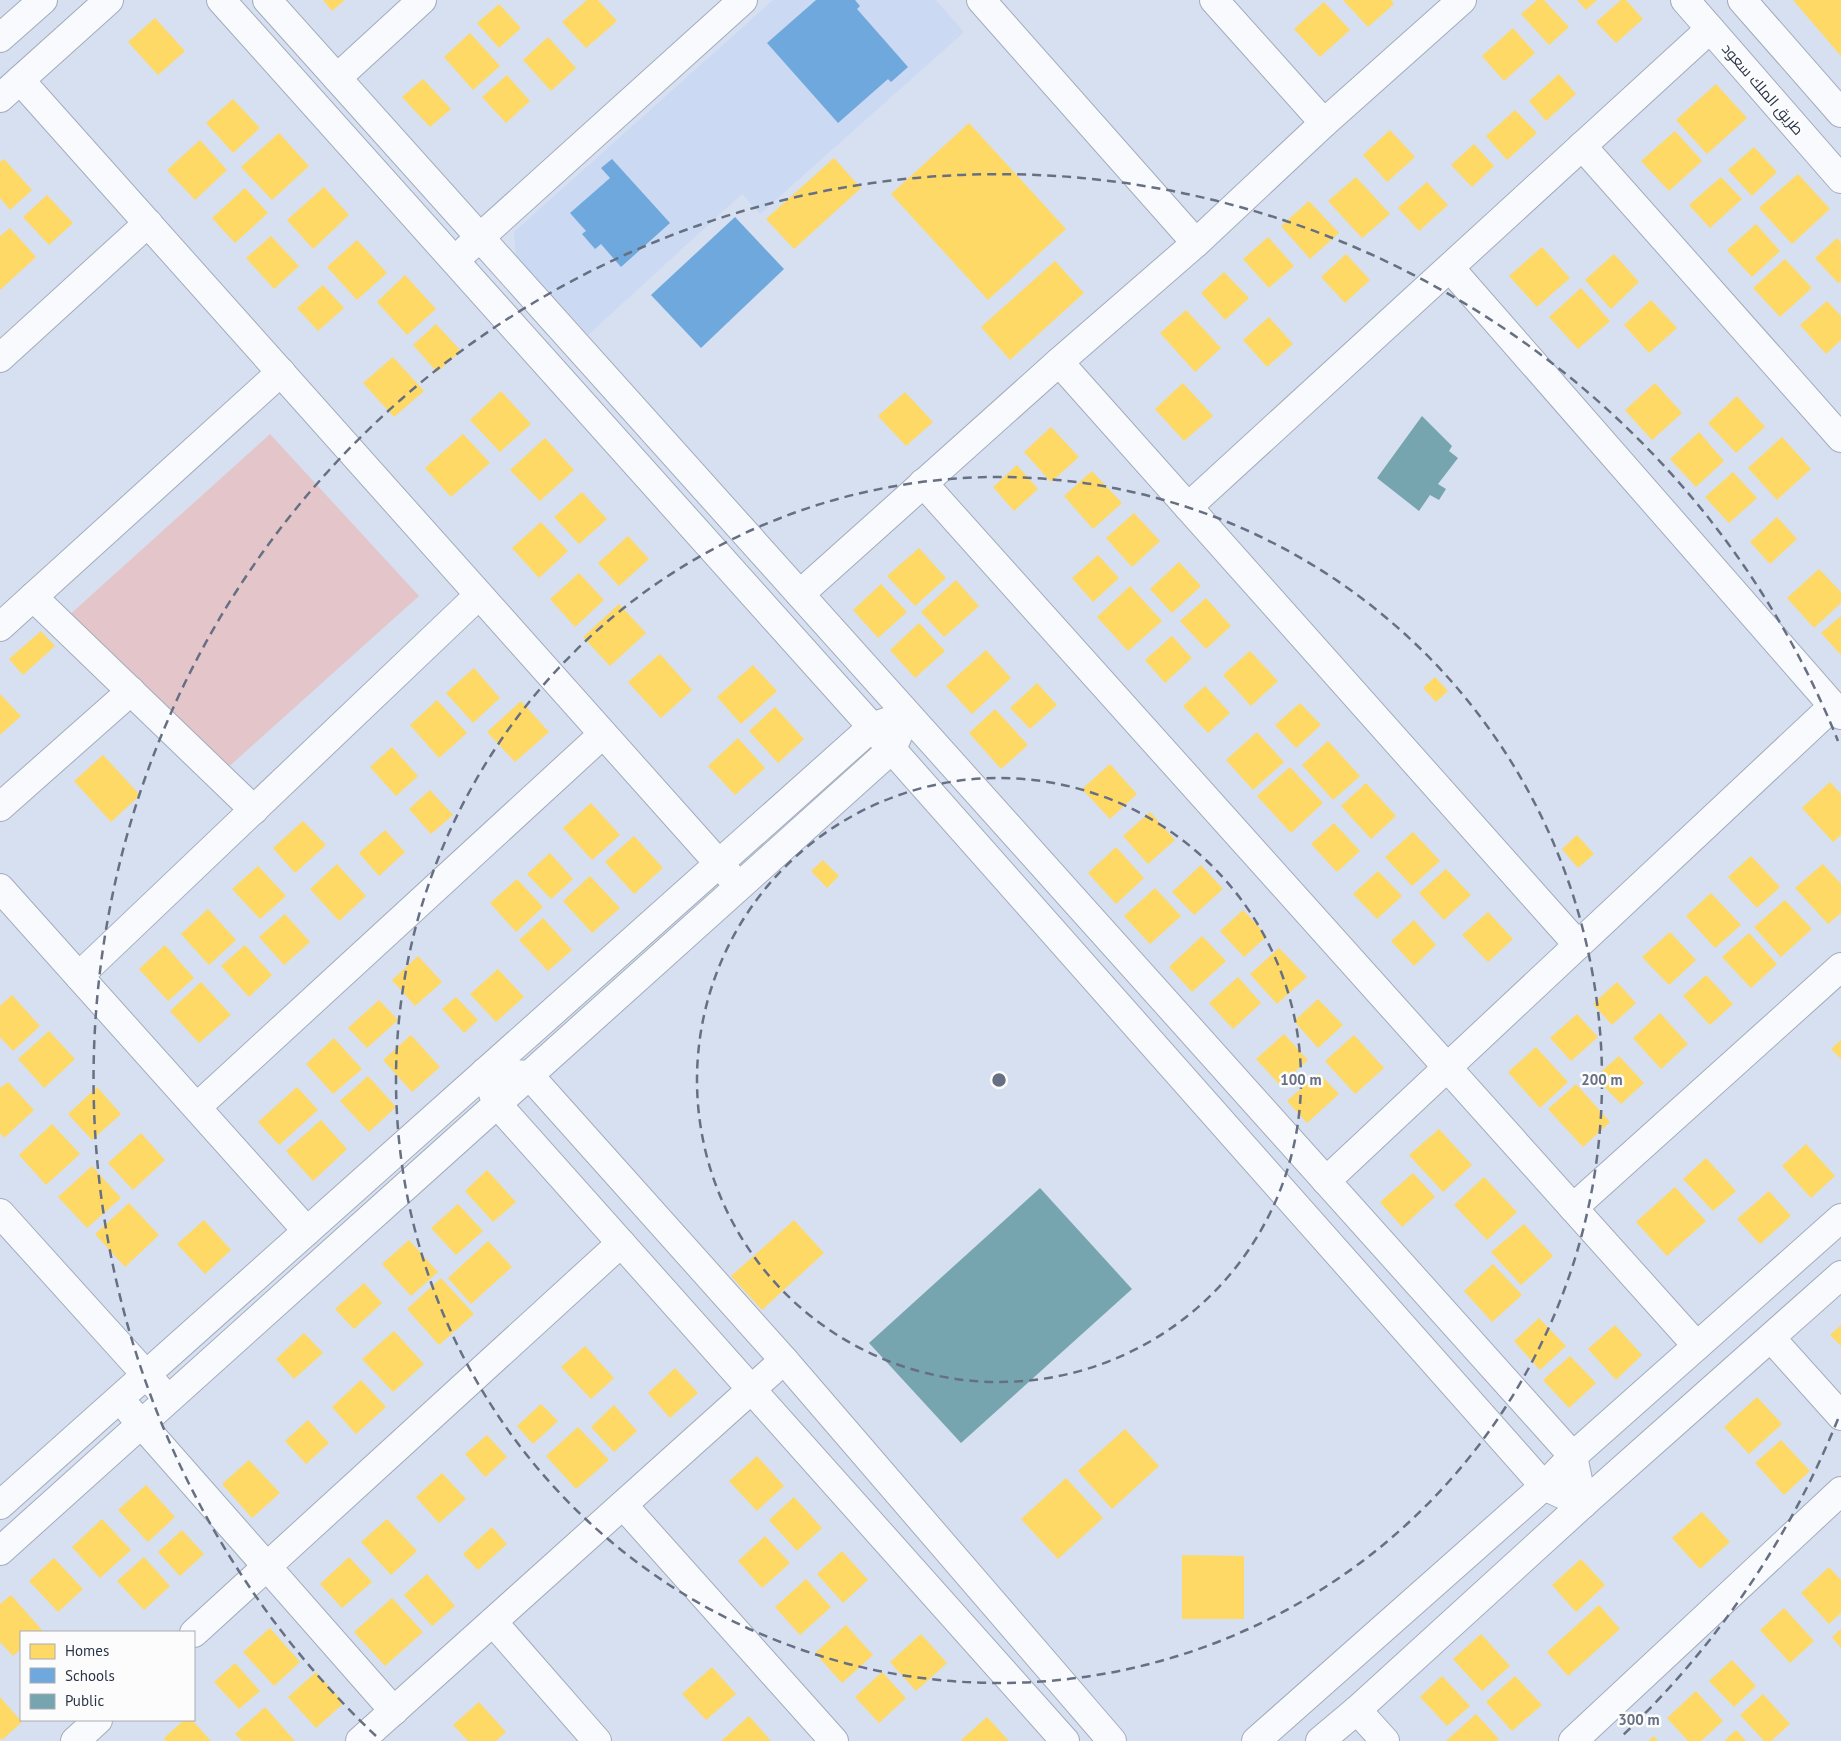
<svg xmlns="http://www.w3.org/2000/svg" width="1841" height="1741" viewBox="0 0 1841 1741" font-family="'PT Sans',Cairo,sans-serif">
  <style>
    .built { fill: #cbd9f3 }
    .green { fill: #e4c5ca }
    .homes { fill: #ffd966 }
    .schools { fill: #6fa8dc }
    .public { fill: #76a5af }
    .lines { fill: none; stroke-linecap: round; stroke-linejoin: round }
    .minor-casing { stroke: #a3acbc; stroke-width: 30 }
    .minor { stroke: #f9fafd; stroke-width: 28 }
    .ring { fill: none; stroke: #667082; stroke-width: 2.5; stroke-dasharray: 9 6 }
    .labels { text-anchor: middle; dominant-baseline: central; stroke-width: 5; stroke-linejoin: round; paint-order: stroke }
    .street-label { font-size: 15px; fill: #2a3447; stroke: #fcfcfc }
    .centre { fill: #667082; stroke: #fcfcfc; stroke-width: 2.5 }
    .ring-label { font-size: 15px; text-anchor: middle; font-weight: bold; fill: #667082; stroke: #fcfcfc; stroke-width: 5; stroke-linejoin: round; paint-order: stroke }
  </style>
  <rect width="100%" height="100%" fill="#d6e0f0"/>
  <!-- built -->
  <polygon class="built" points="773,0 936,0 964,32 760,214 742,194 588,335 516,256 514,232"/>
  <!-- green -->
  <polygon class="green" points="270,434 419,596 224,771 66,618"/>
  <!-- homes -->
  <g class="homes">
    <polygon points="323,0 345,0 332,11"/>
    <polygon points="587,0 598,0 617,21 586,48 562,22"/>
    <polygon points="1343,0 1391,0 1394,4 1368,27"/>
    <polygon points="1537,0 1544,0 1569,27 1549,45 1521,14"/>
    <polygon points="1577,0 1597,0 1586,10"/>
    <polygon points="1621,0 1626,0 1643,19 1616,43 1596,22"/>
    <polygon points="1793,0 1841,0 1841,56"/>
    <polygon points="1324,2 1350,30 1320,57 1294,29"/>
    <polygon points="499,4 521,28 499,48 477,23"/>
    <polygon points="155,18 185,51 158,75 128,42"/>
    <polygon points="1513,28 1535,53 1504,81 1482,56"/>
    <polygon points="470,33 500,66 473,90 444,57"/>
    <polygon points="548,37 576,68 551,91 523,60"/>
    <polygon points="1559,74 1576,94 1546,121 1529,101"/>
    <polygon points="507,75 530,101 506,123 482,97"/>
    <polygon points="423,79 451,109 430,127 402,97"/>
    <polygon points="1716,84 1747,118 1707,154 1676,120"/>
    <polygon points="233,99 260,128 233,153 206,123"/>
    <polygon points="1515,110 1537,133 1507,160 1486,136"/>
    <polygon points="969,123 1066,229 988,300 891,194"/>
    <polygon points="1390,130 1415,157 1387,182 1363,155"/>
    <polygon points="1675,131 1702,161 1669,191 1641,161"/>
    <polygon points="279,133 309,166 272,200 241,167"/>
    <polygon points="200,140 227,170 195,200 167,170"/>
    <polygon points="1474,144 1494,166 1472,187 1451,165"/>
    <polygon points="1754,147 1777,172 1752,196 1728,170"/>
    <polygon points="834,158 861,188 794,249 766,219"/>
    <polygon points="4,159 32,190 10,210 0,198 0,162"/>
    <polygon points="1798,174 1830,209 1792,244 1759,208"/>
    <polygon points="1356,177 1390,214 1362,238 1328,201"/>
    <polygon points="1721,177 1742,199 1710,228 1689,205"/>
    <polygon points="1427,182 1448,205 1419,231 1398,208"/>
    <polygon points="324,187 349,215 313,249 287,220"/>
    <polygon points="245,188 268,213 235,243 212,218"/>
    <polygon points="47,195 73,223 49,245 23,217"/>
    <polygon points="1309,201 1339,233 1310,259 1281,226"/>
    <polygon points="1756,224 1780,251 1752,277 1727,250"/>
    <polygon points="10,228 36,257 0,290 0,236"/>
    <polygon points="271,236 299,266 274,289 246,258"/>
    <polygon points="1268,237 1294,266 1269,288 1243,259"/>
    <polygon points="1837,238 1841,243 1841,281 1838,283 1815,258"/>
    <polygon points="357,240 387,273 357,300 327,267"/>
    <polygon points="1542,247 1570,278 1537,307 1509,276"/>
    <polygon points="1346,254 1370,280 1345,303 1321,277"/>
    <polygon points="1614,254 1639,282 1611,309 1585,280"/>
    <polygon points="1785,259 1812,288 1780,317 1753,288"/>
    <polygon points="1055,261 1084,293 1010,360 981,327"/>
    <polygon points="1224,272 1249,298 1225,320 1201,293"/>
    <polygon points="405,275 436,309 407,335 377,302"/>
    <polygon points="323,285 344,308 318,331 297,308"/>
    <polygon points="1581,288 1610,321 1578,349 1549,317"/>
    <polygon points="1651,300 1677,328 1649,353 1624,325"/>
    <polygon points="1827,301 1841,316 1841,340 1826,354 1800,325"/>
    <polygon points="1186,310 1221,348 1195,372 1160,333"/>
    <polygon points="1269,317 1293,344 1267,367 1243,340"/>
    <polygon points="436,324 461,351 437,372 413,345"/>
    <polygon points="393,357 424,391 394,417 363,383"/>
    <polygon points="1183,383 1213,416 1184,441 1155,409"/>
    <polygon points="1655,383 1682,413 1652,440 1625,410"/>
    <polygon points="501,391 531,424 500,452 470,420"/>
    <polygon points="905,392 933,422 906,446 878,416"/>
    <polygon points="1737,396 1765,427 1736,453 1708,423"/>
    <polygon points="1051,427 1079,457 1051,482 1024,452"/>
    <polygon points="1699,432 1724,461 1696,487 1670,459"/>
    <polygon points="463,434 490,463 451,497 425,468"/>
    <polygon points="1782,437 1811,469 1777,500 1748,468"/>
    <polygon points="545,438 574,470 540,501 510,470"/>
    <polygon points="1017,465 1038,489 1014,511 993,487"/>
    <polygon points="1092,471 1122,503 1093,529 1064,496"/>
    <polygon points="1733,472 1757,498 1729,523 1705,497"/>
    <polygon points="582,492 607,519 579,544 554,517"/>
    <polygon points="1134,513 1160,541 1132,567 1106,538"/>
    <polygon points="1777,517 1797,539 1770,564 1750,542"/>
    <polygon points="541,522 568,551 539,578 512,548"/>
    <polygon points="628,536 649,559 619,586 598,563"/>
    <polygon points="919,548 946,578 915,606 887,576"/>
    <polygon points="1098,555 1119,578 1093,602 1072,578"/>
    <polygon points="1179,562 1201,586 1172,613 1150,589"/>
    <polygon points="1819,569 1841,592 1841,603 1814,628 1787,598"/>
    <polygon points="579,573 604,600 575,627 550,599"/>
    <polygon points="956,580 979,606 944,637 921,612"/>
    <polygon points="881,584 907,612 878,638 853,610"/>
    <polygon points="1130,586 1162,621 1128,651 1097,617"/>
    <polygon points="1206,598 1231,626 1206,649 1180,621"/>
    <polygon points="619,604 646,633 610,666 583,637"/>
    <polygon points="1841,616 1841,655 1821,633"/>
    <polygon points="919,623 945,651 915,678 890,650"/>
    <polygon points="41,631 55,646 23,675 9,659"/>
    <polygon points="1172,636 1192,658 1165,683 1145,660"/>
    <polygon points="986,650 1011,678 972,714 946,686"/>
    <polygon points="1250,651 1278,681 1251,706 1223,675"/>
    <polygon points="660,654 692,690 661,718 628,682"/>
    <polygon points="753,665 777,691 741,724 717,697"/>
    <polygon points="474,668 500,698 473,723 446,693"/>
    <polygon points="1435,677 1448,691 1436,702 1423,688"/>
    <polygon points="1037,683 1057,705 1030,729 1010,708"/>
    <polygon points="1205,686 1230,713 1208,733 1183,706"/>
    <polygon points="0,694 21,716 0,735"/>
    <polygon points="437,700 467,733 439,758 410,725"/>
    <polygon points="521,701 549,732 515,762 487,732"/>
    <polygon points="1300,703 1321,725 1296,748 1275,725"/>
    <polygon points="775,707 804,739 778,763 749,731"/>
    <polygon points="995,709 1028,745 1001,769 969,733"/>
    <polygon points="1257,732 1284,762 1253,790 1226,760"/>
    <polygon points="738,738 765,768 735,795 708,766"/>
    <polygon points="1328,741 1360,776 1333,800 1302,765"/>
    <polygon points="392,747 418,776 396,796 370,767"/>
    <polygon points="103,755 140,795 111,822 74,781"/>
    <polygon points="1110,764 1137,794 1110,819 1082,789"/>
    <polygon points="1290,767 1323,803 1291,833 1257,796"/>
    <polygon points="1830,782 1841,794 1841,835 1833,842 1802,808"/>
    <polygon points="1366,783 1396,816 1371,839 1341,806"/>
    <polygon points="430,790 453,815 431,834 409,809"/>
    <polygon points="591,803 620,835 592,860 563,828"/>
    <polygon points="1150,812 1175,840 1148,864 1123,836"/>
    <polygon points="303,821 326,845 295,873 273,848"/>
    <polygon points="1334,823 1360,851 1337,872 1311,844"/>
    <polygon points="385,830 405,852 379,876 359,853"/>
    <polygon points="1413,832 1440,861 1412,886 1385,857"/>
    <polygon points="1577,835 1594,854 1578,868 1562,849"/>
    <polygon points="634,836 663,868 634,894 605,862"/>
    <polygon points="1116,847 1144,878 1116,904 1088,873"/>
    <polygon points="550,853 573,879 551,899 527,874"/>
    <polygon points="1751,856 1780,887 1757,908 1728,877"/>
    <polygon points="823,860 839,876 827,888 811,871"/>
    <polygon points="337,864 366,896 339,921 310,889"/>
    <polygon points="1823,864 1841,884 1841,913 1828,924 1795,888"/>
    <polygon points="1201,865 1223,889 1194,915 1172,892"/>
    <polygon points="258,866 286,896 260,919 232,889"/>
    <polygon points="1446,869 1471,895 1444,920 1419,893"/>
    <polygon points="1378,871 1402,896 1377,919 1353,894"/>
    <polygon points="590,876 620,908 592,933 563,901"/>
    <polygon points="517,879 543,907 516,932 490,903"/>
    <polygon points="1155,888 1181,916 1150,944 1124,916"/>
    <polygon points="1711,893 1741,925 1715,948 1686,916"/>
    <polygon points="1785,900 1812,929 1781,957 1754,927"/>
    <polygon points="208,909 236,940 209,965 181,934"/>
    <polygon points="1243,910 1267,936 1244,957 1220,931"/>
    <polygon points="1488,912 1513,939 1488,962 1462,935"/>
    <polygon points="285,914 310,942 284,965 259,937"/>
    <polygon points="543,918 572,950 548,971 519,940"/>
    <polygon points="1414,920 1436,945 1414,966 1391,941"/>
    <polygon points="1670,932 1696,960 1669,985 1642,957"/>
    <polygon points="1749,933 1777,964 1751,988 1722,957"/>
    <polygon points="1202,936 1226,961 1192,992 1169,967"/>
    <polygon points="165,945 194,978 168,1001 139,969"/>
    <polygon points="245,945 272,975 249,997 221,966"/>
    <polygon points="1279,948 1307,977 1277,1004 1250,974"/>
    <polygon points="418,956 442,982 415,1006 392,980"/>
    <polygon points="498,969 524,997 496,1022 470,994"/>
    <polygon points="1706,975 1733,1004 1710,1025 1683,996"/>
    <polygon points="1238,977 1261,1003 1233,1029 1209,1003"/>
    <polygon points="201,982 231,1015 199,1043 170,1011"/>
    <polygon points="1617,982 1636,1003 1612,1025 1593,1004"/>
    <polygon points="12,995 40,1026 13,1051 0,1037 0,1006"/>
    <polygon points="456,997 478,1020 464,1033 442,1009"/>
    <polygon points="1318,999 1343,1025 1318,1048 1294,1021"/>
    <polygon points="379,1000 398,1020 367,1048 348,1028"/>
    <polygon points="1660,1013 1688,1044 1661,1069 1633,1038"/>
    <polygon points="1577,1014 1598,1037 1571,1061 1550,1038"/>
    <polygon points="49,1031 75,1059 44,1088 18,1059"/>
    <polygon points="1284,1034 1308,1060 1280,1085 1256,1059"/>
    <polygon points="411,1035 440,1067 412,1092 383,1060"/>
    <polygon points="1354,1035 1384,1068 1355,1094 1325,1061"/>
    <polygon points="334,1038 362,1069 333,1094 306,1064"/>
    <polygon points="1841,1040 1841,1059 1831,1049"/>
    <polygon points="1536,1047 1568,1082 1540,1108 1508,1072"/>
    <polygon points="1619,1056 1644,1083 1621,1104 1595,1077"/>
    <polygon points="1319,1073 1339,1094 1307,1123 1287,1101"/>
    <polygon points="368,1076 396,1107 369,1132 340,1101"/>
    <polygon points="8,1082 34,1110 4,1138 0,1133 0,1088"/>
    <polygon points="1576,1084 1610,1122 1583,1147 1548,1109"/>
    <polygon points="97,1087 121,1114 92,1140 68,1114"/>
    <polygon points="297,1087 318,1110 279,1145 258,1122"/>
    <polygon points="321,1120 347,1149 313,1181 286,1151"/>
    <polygon points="52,1124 80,1154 46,1185 19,1155"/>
    <polygon points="1439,1129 1472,1165 1443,1192 1409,1155"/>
    <polygon points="141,1133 165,1160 133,1190 108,1163"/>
    <polygon points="1806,1144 1835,1176 1811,1198 1782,1166"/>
    <polygon points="1706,1158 1736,1191 1713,1211 1683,1179"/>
    <polygon points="92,1166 121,1198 87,1228 58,1197"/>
    <polygon points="487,1170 516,1202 493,1222 465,1191"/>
    <polygon points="1413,1173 1435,1197 1402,1227 1380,1202"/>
    <polygon points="1484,1177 1517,1212 1487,1240 1454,1205"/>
    <polygon points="1675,1187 1706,1221 1667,1256 1636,1222"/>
    <polygon points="1769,1191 1791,1216 1760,1244 1737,1219"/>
    <polygon points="129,1203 159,1235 125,1267 95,1234"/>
    <polygon points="458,1204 483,1231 456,1255 431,1228"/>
    <polygon points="204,1220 231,1250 205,1274 177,1244"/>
    <polygon points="794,1220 824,1253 762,1310 731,1276"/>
    <polygon points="1524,1224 1553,1256 1521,1285 1491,1252"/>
    <polygon points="409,1240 438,1272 411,1296 382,1264"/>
    <polygon points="488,1241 512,1267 471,1304 448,1278"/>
    <polygon points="1493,1264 1522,1295 1492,1322 1464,1291"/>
    <polygon points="441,1278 474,1314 439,1345 407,1309"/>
    <polygon points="364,1283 382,1303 354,1329 335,1309"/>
    <polygon points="1539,1318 1566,1346 1540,1370 1514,1341"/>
    <polygon points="1615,1325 1642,1355 1616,1380 1588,1349"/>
    <polygon points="1841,1325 1841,1346 1830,1335"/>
    <polygon points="394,1331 424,1364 393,1392 362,1359"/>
    <polygon points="304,1333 323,1353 294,1379 276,1359"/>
    <polygon points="585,1346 614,1378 591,1399 561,1367"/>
    <polygon points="1570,1356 1596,1383 1569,1408 1543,1380"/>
    <polygon points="675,1368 698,1393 670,1418 648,1393"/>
    <polygon points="361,1380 386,1407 356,1434 332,1407"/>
    <polygon points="1757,1397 1782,1424 1749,1454 1724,1427"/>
    <polygon points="541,1404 558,1421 533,1444 517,1426"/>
    <polygon points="614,1405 637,1431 614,1452 591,1427"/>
    <polygon points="308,1420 329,1443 306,1464 285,1441"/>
    <polygon points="578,1427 609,1460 576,1489 546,1456"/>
    <polygon points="1125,1429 1159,1466 1112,1509 1078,1471"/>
    <polygon points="487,1435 507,1457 485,1477 465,1454"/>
    <polygon points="1781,1440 1810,1471 1784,1495 1755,1463"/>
    <polygon points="757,1456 784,1486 757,1511 729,1481"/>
    <polygon points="249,1460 280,1493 252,1518 222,1484"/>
    <polygon points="442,1473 466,1499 439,1523 416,1497"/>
    <polygon points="1066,1478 1103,1518 1058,1559 1021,1519"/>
    <polygon points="146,1485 175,1517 148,1542 118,1510"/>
    <polygon points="794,1497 822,1528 797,1551 769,1520"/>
    <polygon points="1702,1512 1730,1542 1700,1569 1672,1538"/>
    <polygon points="102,1519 131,1550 100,1578 72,1547"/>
    <polygon points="387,1519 417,1551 391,1575 361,1542"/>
    <polygon points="492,1527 507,1544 478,1570 463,1554"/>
    <polygon points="182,1530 204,1554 180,1576 158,1552"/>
    <polygon points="765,1536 790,1563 762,1588 738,1561"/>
    <polygon points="842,1551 868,1580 843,1603 817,1574"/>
    <polygon points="1182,1555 1244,1556 1244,1619 1182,1619"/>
    <polygon points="144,1557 170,1586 144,1610 117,1581"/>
    <polygon points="349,1557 372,1582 342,1608 320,1584"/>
    <polygon points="54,1558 83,1589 58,1612 29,1581"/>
    <polygon points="1581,1559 1605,1585 1576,1612 1552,1585"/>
    <polygon points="1829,1567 1841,1580 1841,1613 1829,1624 1801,1593"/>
    <polygon points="427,1574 455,1606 432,1626 404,1595"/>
    <polygon points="806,1579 831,1607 800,1635 775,1607"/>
    <polygon points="11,1595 42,1630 40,1632 21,1632 21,1649 13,1656 0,1642 0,1604"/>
    <polygon points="392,1598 423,1632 385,1666 354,1632"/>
    <polygon points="1599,1605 1620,1629 1568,1676 1547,1652"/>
    <polygon points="1784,1608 1814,1641 1790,1663 1760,1630"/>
    <polygon points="846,1625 873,1655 842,1683 815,1653"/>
    <polygon points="270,1628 300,1662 274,1686 243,1652"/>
    <polygon points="1841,1629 1841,1648 1832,1637"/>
    <polygon points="921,1634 947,1663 916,1691 890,1662"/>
    <polygon points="1481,1634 1510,1666 1482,1691 1453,1659"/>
    <polygon points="1732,1660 1756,1686 1734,1707 1709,1681"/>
    <polygon points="235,1663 260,1691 239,1709 214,1682"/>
    <polygon points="712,1667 736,1694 706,1720 682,1694"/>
    <polygon points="316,1672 344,1703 316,1728 288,1697"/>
    <polygon points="882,1672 906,1698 879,1723 855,1697"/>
    <polygon points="1442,1676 1470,1706 1447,1726 1420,1697"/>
    <polygon points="1515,1676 1542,1705 1512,1731 1486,1702"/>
    <polygon points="1696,1691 1723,1721 1701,1741 1688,1741 1667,1718"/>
    <polygon points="1763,1694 1790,1724 1771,1741 1764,1741 1740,1715"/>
    <polygon points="0,1697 22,1722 2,1740 0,1738"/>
    <polygon points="479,1702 506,1732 496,1741 468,1741 453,1725"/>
    <polygon points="265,1707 295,1741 242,1741 235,1734"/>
    <polygon points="1476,1714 1499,1739 1496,1741 1446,1741"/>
    <polygon points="749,1716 771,1741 721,1741"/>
    <polygon points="987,1717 1009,1741 962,1741 961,1740"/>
    <polygon points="184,1720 192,1720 211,1741 166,1741 164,1738"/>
    <polygon points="1736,1730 1746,1741 1724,1741"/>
    <polygon points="1654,1736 1658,1741 1648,1741"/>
  </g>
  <!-- schools -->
  <g class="schools">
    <polygon points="816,0 855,0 860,6 857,9 908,67 891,82 888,79 838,123 767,43"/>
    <polygon points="612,159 670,223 621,267 601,244 595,249 582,234 586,231 570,213 610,178 601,168"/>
    <polygon points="735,217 784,269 701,348 651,295"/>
  </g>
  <!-- public -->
  <g class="public">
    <polygon points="1422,416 1452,446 1449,451 1458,458 1438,484 1446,489 1439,500 1430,495 1419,511 1377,478"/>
    <polygon points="1040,1188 1132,1289 961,1443 869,1343"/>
  </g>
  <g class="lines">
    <defs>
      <g id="minor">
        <polyline points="221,0 872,727 1544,1486 1583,1504"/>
        <polyline points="267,0 1573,1456 1583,1504"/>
        <polyline points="981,0 1196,243"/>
        <polyline points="1214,0 1324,123"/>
        <polyline points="1685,0 1841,179"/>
        <polyline points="1742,0 1841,113"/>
        <polyline points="0,38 43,0"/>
        <polyline points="337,78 422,0"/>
        <polyline points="20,80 730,876"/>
        <polyline points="0,98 109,0"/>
        <polyline points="1582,146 1841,438"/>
        <polyline points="466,250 743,0"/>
        <polyline points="1450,268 1841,715"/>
        <polyline points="0,358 148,223"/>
        <polyline points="1059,362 1578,945"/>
        <polyline points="923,483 1697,1346"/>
        <polyline points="1188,507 1710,29"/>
        <polyline points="800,594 1059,362 1196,243 1324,123 1462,0"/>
        <polyline points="33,597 254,810"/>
        <polyline points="0,627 281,372"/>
        <polyline points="0,807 131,691"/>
        <polyline points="0,888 307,1231"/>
        <polyline points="79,976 479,595"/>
        <polyline points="197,1107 603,734"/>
        <polyline points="1326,1181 1833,706"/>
        <polyline points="1573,1208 1841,967"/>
        <polyline points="0,1213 159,1389"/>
        <polyline points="1771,1338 1841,1416"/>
        <polyline points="130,1411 394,1711"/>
        <polyline points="0,1505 872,727 889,721"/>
        <polyline points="623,1505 834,1741"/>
        <polyline points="0,1551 892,749 899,733"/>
        <polyline points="493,1622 597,1741"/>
        <polyline points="194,1633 621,1243"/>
        <polyline points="1357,1710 1385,1741"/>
        <polyline points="75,1741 98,1720"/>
        <polyline points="360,1741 784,1360"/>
        <polyline points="1065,1741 497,1104 485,1072 529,1075 784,1360 1112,1741"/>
        <polyline points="1256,1741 1544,1486 1573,1456 1841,1218"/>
        <polyline points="1320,1741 1357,1710 1583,1504 1841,1275"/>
        <polyline points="1573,1741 1841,1491"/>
      </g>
    </defs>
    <!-- minor casing -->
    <use href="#minor" class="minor-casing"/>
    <!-- minor -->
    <use href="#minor" class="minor"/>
  </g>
  <!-- distance rings -->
  <g class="ring">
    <circle cx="999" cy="1080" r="302"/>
    <circle cx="999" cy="1080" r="603"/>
    <path d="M1838 1419A905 905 0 0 1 1622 1736M376 1736A905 905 0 1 1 1838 741"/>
  </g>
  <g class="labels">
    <!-- street labels -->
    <g class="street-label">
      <text transform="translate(1763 89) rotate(49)">طريق الملك سعود</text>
    </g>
  </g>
  <circle cx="999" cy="1080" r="8" class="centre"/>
  <g class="ring-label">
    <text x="1301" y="1085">100 m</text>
    <text x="1602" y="1085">200 m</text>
    <text x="1639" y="1725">300 m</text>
  </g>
  <!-- legend -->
  <rect x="20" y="1631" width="175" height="90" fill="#fcfcfc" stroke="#a8acb4"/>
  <rect x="30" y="1644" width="25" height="15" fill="#ffd966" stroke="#a8acb4"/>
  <text x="65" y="1656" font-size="15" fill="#2a3447">Homes</text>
  <rect x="30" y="1668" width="25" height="15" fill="#6fa8dc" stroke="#a8acb4"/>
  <text x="65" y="1681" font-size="15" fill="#2a3447">Schools</text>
  <rect x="30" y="1694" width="25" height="15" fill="#76a5af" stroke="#a8acb4"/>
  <text x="65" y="1706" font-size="15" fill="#2a3447">Public</text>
</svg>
